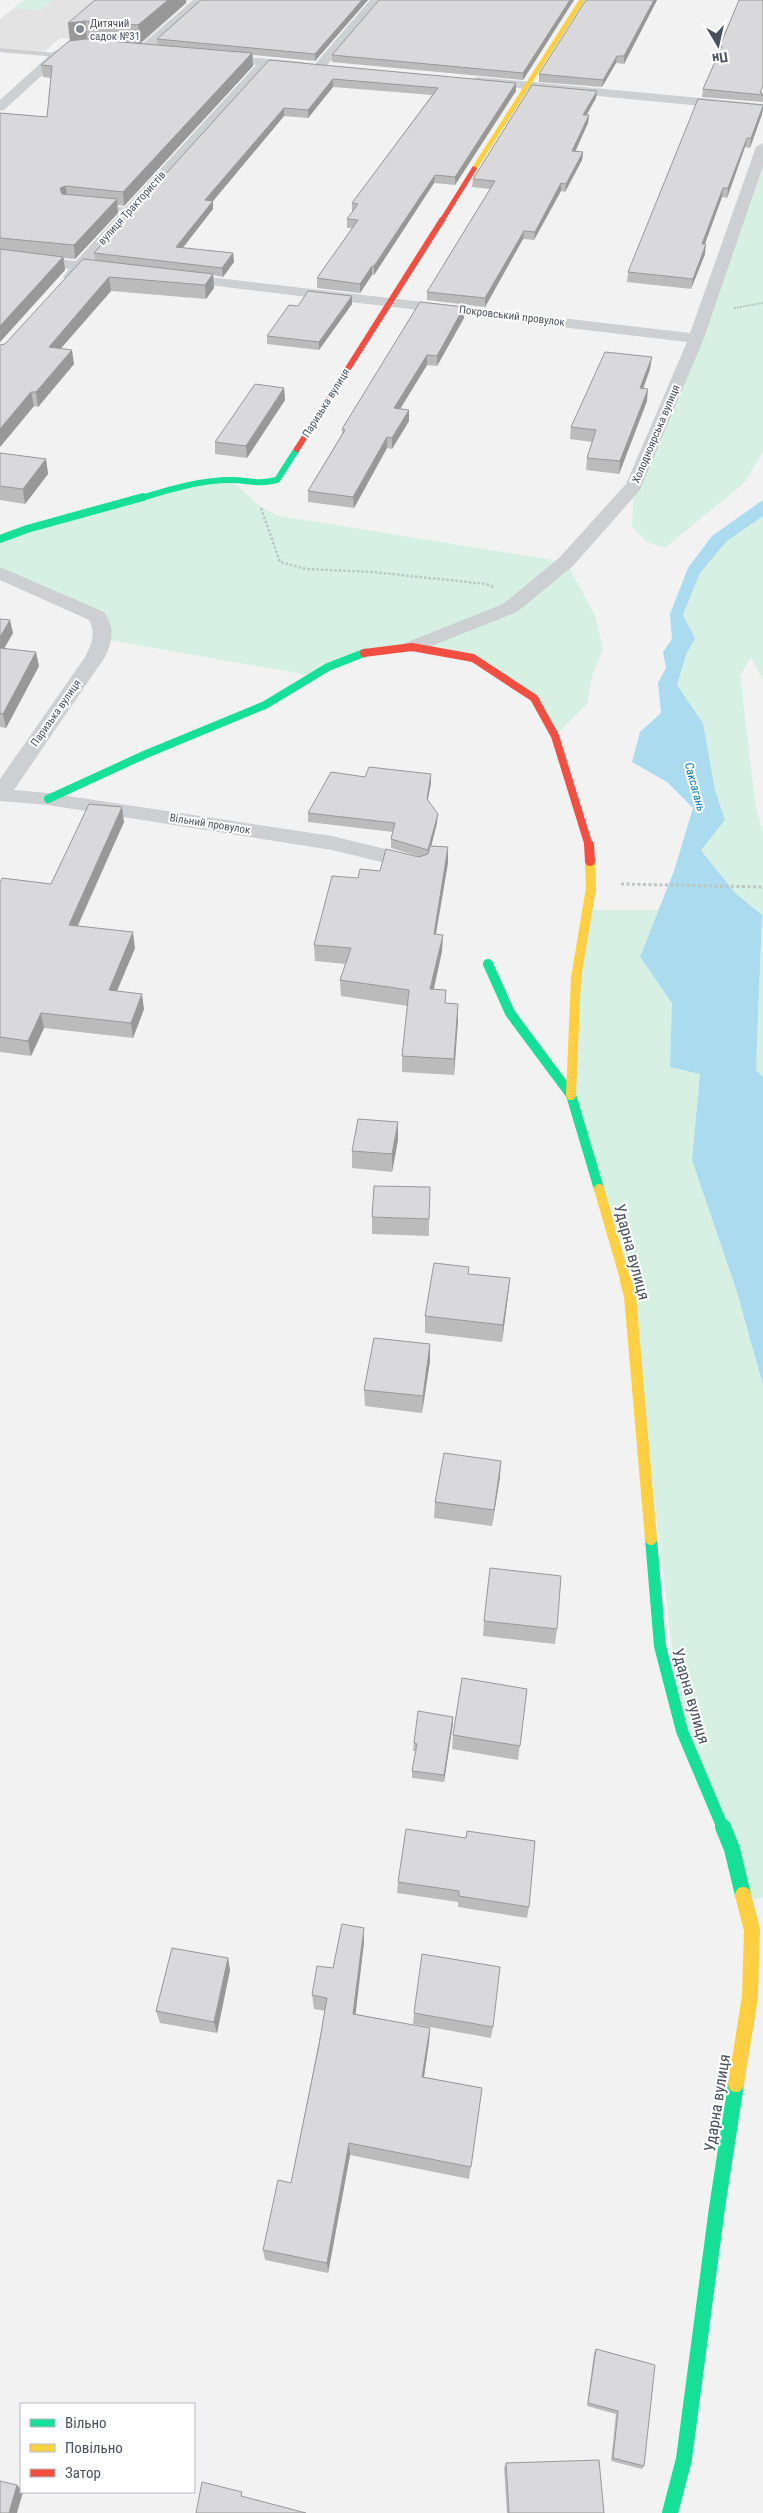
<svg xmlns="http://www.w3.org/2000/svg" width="763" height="2513" viewBox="0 0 763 2513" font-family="'Roboto Condensed',sans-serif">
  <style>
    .education { fill: #e4e3e4 }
    .green { fill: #d6f1e3 }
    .water { fill: #abdbee }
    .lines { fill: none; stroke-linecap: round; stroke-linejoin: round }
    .path-far2 { stroke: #bac7c3; stroke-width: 2; stroke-dasharray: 2 1; stroke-linecap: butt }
    .path-far1 { stroke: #bac7c3; stroke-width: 2.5; stroke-dasharray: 2.5 2; stroke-linecap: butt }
    .path { stroke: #bac7c3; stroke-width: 3; stroke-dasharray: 3 2.5; stroke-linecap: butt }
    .lane { fill: #cdd0d2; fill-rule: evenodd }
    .street { fill: #cdd0d2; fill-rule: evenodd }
    .fast-far4 { stroke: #16e098; stroke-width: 6 }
    .fast-far3 { stroke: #16e098; stroke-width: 8 }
    .fast-far2 { stroke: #16e098; stroke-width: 10 }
    .fast-far1 { stroke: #16e098; stroke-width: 12 }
    .fast { stroke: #16e098; stroke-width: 16 }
    .slow-far3 { stroke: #ffcf43; stroke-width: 5 }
    .slow-far2 { stroke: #ffcf43; stroke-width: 10 }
    .slow-far1 { stroke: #ffcf43; stroke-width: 12 }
    .slow { stroke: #ffcf43; stroke-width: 16 }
    .jam-far3 { stroke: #f24e42; stroke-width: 5 }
    .jam-far2 { stroke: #f24e42; stroke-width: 6 }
    .jam-far1 { stroke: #f24e42; stroke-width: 8 }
    .jam { stroke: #f24e42; stroke-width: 10 }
    .wall { fill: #bbbbbc }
    .shaded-wall { fill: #989899 }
    .building { fill: #d9d9db; stroke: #989899 }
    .poi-dot { fill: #848a92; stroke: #fff; stroke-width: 2 }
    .labels { text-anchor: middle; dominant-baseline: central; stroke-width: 4; stroke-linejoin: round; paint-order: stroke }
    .far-poi-label { font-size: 11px; fill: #48525f; stroke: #fff; text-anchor: start }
    .far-street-label { font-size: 11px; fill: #48525f; stroke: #fff }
    .far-water-label { font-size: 12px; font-style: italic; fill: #0b7aa7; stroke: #fff }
    .near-street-label { font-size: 16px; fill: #48525f; stroke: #fff }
  </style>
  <rect width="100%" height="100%" fill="#f2f2f2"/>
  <!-- education -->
  <polygon class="education" points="53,0 190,0 140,46 60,38 44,52 0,48 0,19 14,8 40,10"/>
  <!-- green -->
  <g class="green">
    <polygon points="24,0 53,0 40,10 14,8"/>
    <polygon points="763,147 763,451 745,482 665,548 647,542 632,527 634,486"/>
    <polygon points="231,480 261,507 279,516 566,562 595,615 603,649 593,673 587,704 555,736 534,698 473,658 412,647 360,654 313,676 103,639 97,616 0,573 0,539 192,484"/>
    <polygon points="763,516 763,680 751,657 740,676 756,809 763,833 763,1077 756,1070 762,916 735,893 701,849 725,820 715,790 703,723 677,685 686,655 695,638 683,615 700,573 727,541"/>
    <polygon points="586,910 659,910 640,957 672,1003 670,1067 700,1073 692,1160 737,1292 763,1385 763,1897 747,1902 682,1731 630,1296 571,1095"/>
  </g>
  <!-- water -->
  <polygon class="water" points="763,500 763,516 727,541 700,573 683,615 695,638 686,655 677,685 703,723 715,790 725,820 701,850 735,893 762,915 756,1070 763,1077 763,1385 737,1292 692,1160 700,1074 670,1067 672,1003 640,957 674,871 693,808 667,782 632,762 640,732 661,713 658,683 666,668 663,652 672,639 670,614 688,568 712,536"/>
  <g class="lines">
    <!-- path-far2 -->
    <polyline class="path-far2" points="734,308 763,303"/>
    <!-- path-far1 -->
    <polyline class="path-far1" points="261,508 280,562 306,569 373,572 486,584 494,587"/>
    <!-- path -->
    <polyline class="path" points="621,884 763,887"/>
    <!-- lane -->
    <g class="lane">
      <polygon points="0,48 57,53 61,55 57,57 0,52"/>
      <polygon points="95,205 130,208 134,210 130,212 92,209 92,205"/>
    </g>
    <!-- street -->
    <g class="street">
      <polygon points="193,0 206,0 146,54 138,54 138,48"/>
      <polygon points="370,0 382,0 323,70 315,70 313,67 315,64"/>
      <polygon points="72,43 76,44 76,50 61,58 4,110 0,111 0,100 53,52"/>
      <polygon points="217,54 303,62 309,66 303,70 268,66 91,263 118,267 120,270 118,273 83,271 75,280 70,281 63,277 69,269 0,261 0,253 76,261 256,65 213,61 213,55"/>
      <polygon points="478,77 763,104 763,112 474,84 472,81 474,78"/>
      <polygon points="763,143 763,166 704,338 640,490 573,566 517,612 419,651 405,651 402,647 405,643 503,604 559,558 626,484 687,342 175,281 168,277 170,274 175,273 690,333 756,147"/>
      <path d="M0 567 104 612C115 628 113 640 105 657L14 790 48 793 332 836 426 859 429 864 426 869 418 871 332 850 48 805 0 801V779L85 657C92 643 96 634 89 620L0 580Z"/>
    </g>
    <!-- fast-far4 -->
    <path class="fast-far4" d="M138 499C168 490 199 480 231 480 250 480 255 485 277 480L297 449"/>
    <!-- fast-far3 -->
    <g class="fast-far3">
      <polyline points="0,539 27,529 143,497"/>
      <polyline points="48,799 144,755 265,705 328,667 364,653"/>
    </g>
    <!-- fast-far2 -->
    <polyline class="fast-far2" points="488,964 510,1013 571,1095 599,1189"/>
    <!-- fast-far1 -->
    <polyline class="fast-far1" points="651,1539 660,1646 682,1731 723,1828"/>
    <!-- fast -->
    <g class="fast">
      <polyline points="723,1827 732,1849 743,1895"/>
      <polyline points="670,2513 684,2459 717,2208 736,2084"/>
    </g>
    <!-- slow-far3 -->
    <polyline class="slow-far3" points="474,169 582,0"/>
    <!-- slow-far2 -->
    <g class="slow-far2">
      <polyline points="571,1095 576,978 591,888 590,861"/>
      <polyline points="599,1189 626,1282"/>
    </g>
    <!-- slow-far1 -->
    <polyline class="slow-far1" points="626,1281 630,1296 651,1539"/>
    <!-- slow -->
    <polyline class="slow" points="736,2084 750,1997 752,1930 743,1895"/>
    <!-- jam-far3 -->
    <polyline class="jam-far3" points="441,222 474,169"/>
    <!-- jam-far2 -->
    <polyline class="jam-far2" points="297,449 442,220"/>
    <!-- jam-far1 -->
    <polyline class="jam-far1" points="364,653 412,647 473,658 534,698 555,736 589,846"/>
    <!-- jam -->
    <polyline class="jam" points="589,845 590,861"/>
  </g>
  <!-- wall -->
  <g class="wall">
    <polygon points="95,0 186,0 186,3 140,44 157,45 157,39 368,0 315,61 253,55 253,66 124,206 117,205 118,213 75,259 64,258 65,270 0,342 0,113 47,117 51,78 43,77 41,65 70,41"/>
    <polygon points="574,0 523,80 332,62 332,55"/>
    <polygon points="657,0 624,64 616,63 602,87 539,82 539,74"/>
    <polygon points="729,23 762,93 763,93 763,102 702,97 703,89 719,53 720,46"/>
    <polygon points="269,60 516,83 516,91 455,185 434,183 374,275 372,275 360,293 317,288 317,278 352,228 347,228 347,219 352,212 352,203 432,95 333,87 308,118 284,116 213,201 213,209 183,248 233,253 234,262 223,277 213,275 214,288 206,299 111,291 61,348 74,364 38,407 34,406 0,447 0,345 5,344 95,261 94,253"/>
    <polygon points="596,98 587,115 589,115 588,123 575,151 583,152 582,160 565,192 561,191 534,240 523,239 485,307 427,300 427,292 490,189 472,187 473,179"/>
    <polygon points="763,105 762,114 750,148 745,147 727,198 722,197 705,244 705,254 691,289 627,282 628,272"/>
    <polygon points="352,296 352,304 319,350 267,344 267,336 298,306"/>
    <polygon points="464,307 464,318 437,366 427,365 400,409 409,421 392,449 387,448 354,508 308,502 308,491 342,434 342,429"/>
    <polygon points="650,369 643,389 647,401 619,474 586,470 587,458 592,442 570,439 571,427"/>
    <polygon points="284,388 285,400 247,458 215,454 215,442"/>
    <polygon points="0,453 46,459 48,474 25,504 0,500"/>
    <polygon points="0,619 13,633 4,649 39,666 6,728 0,727"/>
    <polygon points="431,774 431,783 428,800 437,823 431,846 448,847 448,863 436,934 442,951 434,989 446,990 445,1004 458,1020 454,1075 402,1072 402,1056 408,1006 341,996 340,980 346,964 315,961 314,945 358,878 420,857 391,848 391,839 393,832 308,822 308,813 365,777"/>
    <polygon points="124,822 78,926 135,948 117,991 144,1009 133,1038 44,1028 31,1056 0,1052 0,883 51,884"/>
    <polygon points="398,1140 392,1172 352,1168 352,1151"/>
    <polygon points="372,1217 429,1219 429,1236 372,1234"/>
    <polygon points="468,1274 510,1278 502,1342 425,1333 425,1316"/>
    <polygon points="430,1344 430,1361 422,1413 365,1406 364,1390"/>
    <polygon points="500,1477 492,1526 434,1518 435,1502"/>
    <polygon points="484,1621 557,1629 555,1644 483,1636"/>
    <polygon points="527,1689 518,1760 452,1749 453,1735"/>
    <polygon points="453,1717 444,1782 412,1778 412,1771 416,1751 413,1751 414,1743"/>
    <polygon points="406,1829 529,1907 527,1918 458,1907 458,1902 397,1893 398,1882"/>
    <polygon points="364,1942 355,2014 430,2028 429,2042 424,2077 482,2088 469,2179 350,2155 328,2273 265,2260 263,2250 291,2183 325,2011 314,2009 312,1995 333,1968"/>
    <polygon points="228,1958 230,1970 217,2033 160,2023 156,2011"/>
    <polygon points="414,2013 493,2027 491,2038 413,2024"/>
    <polygon points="596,2349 644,2466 642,2469 611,2461 616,2414 587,2406 594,2353"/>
    <polygon points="506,2463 604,2513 507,2513 504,2468"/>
  </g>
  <!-- shaded-wall -->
  <g class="shaded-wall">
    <polygon points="168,0 186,0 186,3 139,44 138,25"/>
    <polygon points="362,0 368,0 315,61 315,54"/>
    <polygon points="570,0 574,0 523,80 523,73"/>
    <polygon points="654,0 657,0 624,64 624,56"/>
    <polygon points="85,21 87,39 70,42 68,23"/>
    <polygon points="252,53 253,66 124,206 123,192"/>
    <polygon points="617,56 616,63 602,87 603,80"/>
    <polygon points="333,79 333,87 308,118 308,110"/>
    <polygon points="516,83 516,91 455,185 455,177"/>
    <polygon points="597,91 596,98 582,122 583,115"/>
    <polygon points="763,106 762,114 750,148 751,138"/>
    <polygon points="284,108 284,116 213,201 213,209 176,256 176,247 205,200"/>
    <polygon points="589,115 588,123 572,159 572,151"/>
    <polygon points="747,138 745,147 727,198 728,188"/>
    <polygon points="583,152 582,160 565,192 566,184"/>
    <polygon points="435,175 434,183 374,275 374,266"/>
    <polygon points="561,183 561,191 534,240 535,232"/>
    <polygon points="66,186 67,199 62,201 60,188"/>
    <polygon points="723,188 722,197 701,254 702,244"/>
    <polygon points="117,199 118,213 75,259 74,245"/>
    <polygon points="524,231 523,239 485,307 485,298"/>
    <polygon points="706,244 705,254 691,289 693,279"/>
    <polygon points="233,253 234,262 223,277 222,268"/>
    <polygon points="63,257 65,270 0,342 0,326"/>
    <polygon points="372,266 372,275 360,293 360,284"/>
    <polygon points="213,274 214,288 206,299 205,285"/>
    <polygon points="109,277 111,291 50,361 49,347"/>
    <polygon points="352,296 352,304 319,350 319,342"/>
    <polygon points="464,307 464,318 437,366 437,356"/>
    <polygon points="72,350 74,364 38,407 36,392"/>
    <polygon points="427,355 427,365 394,419 394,408"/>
    <polygon points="652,357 650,369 639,400 640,388"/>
    <polygon points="284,388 285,400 247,458 246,446"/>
    <polygon points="648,389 647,401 619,474 620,461"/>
    <polygon points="31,392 34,406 0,447 0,429"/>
    <polygon points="409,410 409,421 392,449 392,438"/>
    <polygon points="387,437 387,448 354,508 353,497"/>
    <polygon points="46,459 48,474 25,504 23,489"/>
    <polygon points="10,620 13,633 0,655 0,637"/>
    <polygon points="36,652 39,666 6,728 3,714"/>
    <polygon points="431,774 431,783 426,808 427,799"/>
    <polygon points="122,807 124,822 71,940 69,925"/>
    <polygon points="438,814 437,823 428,859 428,850"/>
    <polygon points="448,847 448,863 433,950 434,934"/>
    <polygon points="133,932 135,948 111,1005 109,990"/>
    <polygon points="443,935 442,951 430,1005 430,989"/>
    <polygon points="142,994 144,1009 133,1038 131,1023"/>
    <polygon points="458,1004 458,1020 454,1075 454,1059"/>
    <polygon points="41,1013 44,1028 31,1056 28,1041"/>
    <polygon points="398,1122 398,1140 392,1172 392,1154"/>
    <polygon points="510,1278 508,1296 502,1342 503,1325"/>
    <polygon points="430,1344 430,1361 422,1413 423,1396"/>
    <polygon points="501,1461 500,1477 492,1526 494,1510"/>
    <polygon points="453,1717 453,1724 444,1782 444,1775"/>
    <polygon points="364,1928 364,1942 354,2028 353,2014"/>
    <polygon points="228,1958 230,1970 217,2033 214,2022"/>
    <polygon points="430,2028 429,2042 422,2090 422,2077"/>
    <polygon points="349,2143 350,2155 328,2273 327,2263"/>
    <polygon points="17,2485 21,2489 21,2492 23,2492 17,2513 9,2513"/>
  </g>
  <!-- building -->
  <g class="building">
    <polygon points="95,0 168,0 138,25 85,21 68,23"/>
    <polygon points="201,0 362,0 315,54 157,39"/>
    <polygon points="379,0 570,0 523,73 332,55"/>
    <polygon points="586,0 654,0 624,56 617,56 603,80 539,74"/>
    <polygon points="739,0 763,0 763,86 760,93 763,93 763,95 703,89 722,46 720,46"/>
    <polygon points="86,39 252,53 123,192 66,186 60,188 62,194 117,199 74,245 0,238 0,113 47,117 52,66 41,65 69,41"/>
    <polygon points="269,60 516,83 455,177 435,175 374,266 372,266 360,284 317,278 358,220 347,219 358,204 352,203 438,88 333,79 308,110 284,108 205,200 213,201 176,247 233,253 222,268 94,253"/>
    <polygon points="532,85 597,91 583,115 589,115 572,151 583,152 566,184 561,183 535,232 524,231 485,298 427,292 495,181 473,179"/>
    <polygon points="698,99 763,105 763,106 751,138 747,138 728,188 723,188 702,244 706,244 693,279 628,272"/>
    <polygon points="0,249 63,257 0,326"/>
    <polygon points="83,259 213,274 205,285 109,277 49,347 72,350 36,392 31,392 0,429 0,345 5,344"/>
    <polygon points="308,291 352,296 319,342 267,336 289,305 298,306"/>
    <polygon points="420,302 464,307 437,356 427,355 394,408 409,410 392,438 387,437 353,497 308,491 345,430 342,429"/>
    <polygon points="605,352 652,357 640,388 648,389 620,461 587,458 596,430 571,427"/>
    <polygon points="255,384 284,388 246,446 215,442"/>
    <polygon points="0,453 46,459 23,489 0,486"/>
    <polygon points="0,619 10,620 0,637"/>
    <polygon points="0,648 36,652 3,714 0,713"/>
    <polygon points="369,767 431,774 427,799 438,814 428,850 391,839 395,823 308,813 331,772 365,777"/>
    <polygon points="89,804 122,807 69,925 133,932 109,990 142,994 131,1023 41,1013 28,1041 0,1037 0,883 2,878 51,884"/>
    <polygon points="430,846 448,847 434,934 443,935 430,989 446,990 445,1003 458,1004 454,1059 402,1056 409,990 340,980 351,948 314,945 332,876 358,878 360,869 380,871 386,849 419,857 428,854"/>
    <polygon points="358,1119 398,1122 392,1154 352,1151"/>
    <polygon points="374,1186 430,1187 429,1219 372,1217"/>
    <polygon points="434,1263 469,1267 468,1274 510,1278 503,1325 425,1316"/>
    <polygon points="374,1338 430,1344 423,1396 364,1390"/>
    <polygon points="444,1453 501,1461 494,1510 435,1502"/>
    <polygon points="490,1568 561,1576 557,1629 484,1621"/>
    <polygon points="462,1678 527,1689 520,1746 453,1735"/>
    <polygon points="418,1711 453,1717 444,1775 412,1771 417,1744 414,1743"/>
    <polygon points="406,1829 466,1838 467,1831 535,1841 529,1907 459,1896 459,1891 398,1882"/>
    <polygon points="342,1924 364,1928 353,2014 430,2028 422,2077 482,2088 471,2167 349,2143 327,2263 263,2250 278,2180 291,2183 319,2045 327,1998 312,1995 317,1966 333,1968"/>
    <polygon points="172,1948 228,1958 214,2022 156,2011"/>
    <polygon points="422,1954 500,1967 493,2027 414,2013"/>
    <polygon points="596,2349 655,2365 644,2466 613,2458 618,2411 588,2403"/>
    <polygon points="599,2460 604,2513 509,2513 506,2463"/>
    <polygon points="0,2481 17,2485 9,2513 0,2513"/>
    <polygon points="202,2482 242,2492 241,2496 306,2513 196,2513"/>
  </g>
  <!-- markers -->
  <circle class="poi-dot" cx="80" cy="29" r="5"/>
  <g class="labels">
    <!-- far-poi labels -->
    <g class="far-poi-label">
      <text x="90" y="23">Дитячий<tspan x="90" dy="13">садок №31</tspan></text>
    </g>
    <!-- far-street labels -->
    <g class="far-street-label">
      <text transform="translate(132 208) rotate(-48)">вулиця Трактористів</text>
      <text transform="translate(512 316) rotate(7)">Покровський провулок</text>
      <text transform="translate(326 403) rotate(-58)">Паризька вулиця</text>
      <text transform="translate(656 434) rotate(-67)">Холодноярська вулиця</text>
      <text transform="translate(56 713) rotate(-55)">Паризька вулиця</text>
      <text transform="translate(210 824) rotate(9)">Вільний провулок</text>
    </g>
    <!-- far-water labels -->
    <g class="far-water-label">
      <text transform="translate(695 787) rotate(75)">Саксагань</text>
    </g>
    <!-- near-street labels -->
    <g class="near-street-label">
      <text transform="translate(632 1252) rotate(75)">Ударна вулиця</text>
      <text transform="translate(691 1696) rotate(74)">Ударна вулиця</text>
      <text transform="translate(717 2103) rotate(-81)">Ударна вулиця</text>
    </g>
  </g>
  <!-- legend -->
  <rect x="20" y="2403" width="175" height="90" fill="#ffffff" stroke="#b6babf"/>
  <rect x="30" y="2419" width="25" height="8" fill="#16e098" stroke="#b6babf"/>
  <text x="65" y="2428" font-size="15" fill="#48525f">Вільно</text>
  <rect x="30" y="2444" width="25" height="8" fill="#ffcf43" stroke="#b6babf"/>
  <text x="65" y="2453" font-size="15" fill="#48525f">Повільно</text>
  <rect x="30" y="2469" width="25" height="8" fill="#f24e42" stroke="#b6babf"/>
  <text x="65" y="2478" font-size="15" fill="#48525f">Затор</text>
  <!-- north arrow -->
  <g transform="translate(718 45) rotate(171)" stroke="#ffffff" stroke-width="4" paint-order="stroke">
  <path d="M0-4L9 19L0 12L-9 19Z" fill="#48525f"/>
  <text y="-8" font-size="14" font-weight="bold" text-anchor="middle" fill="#48525f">Пн</text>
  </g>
</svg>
